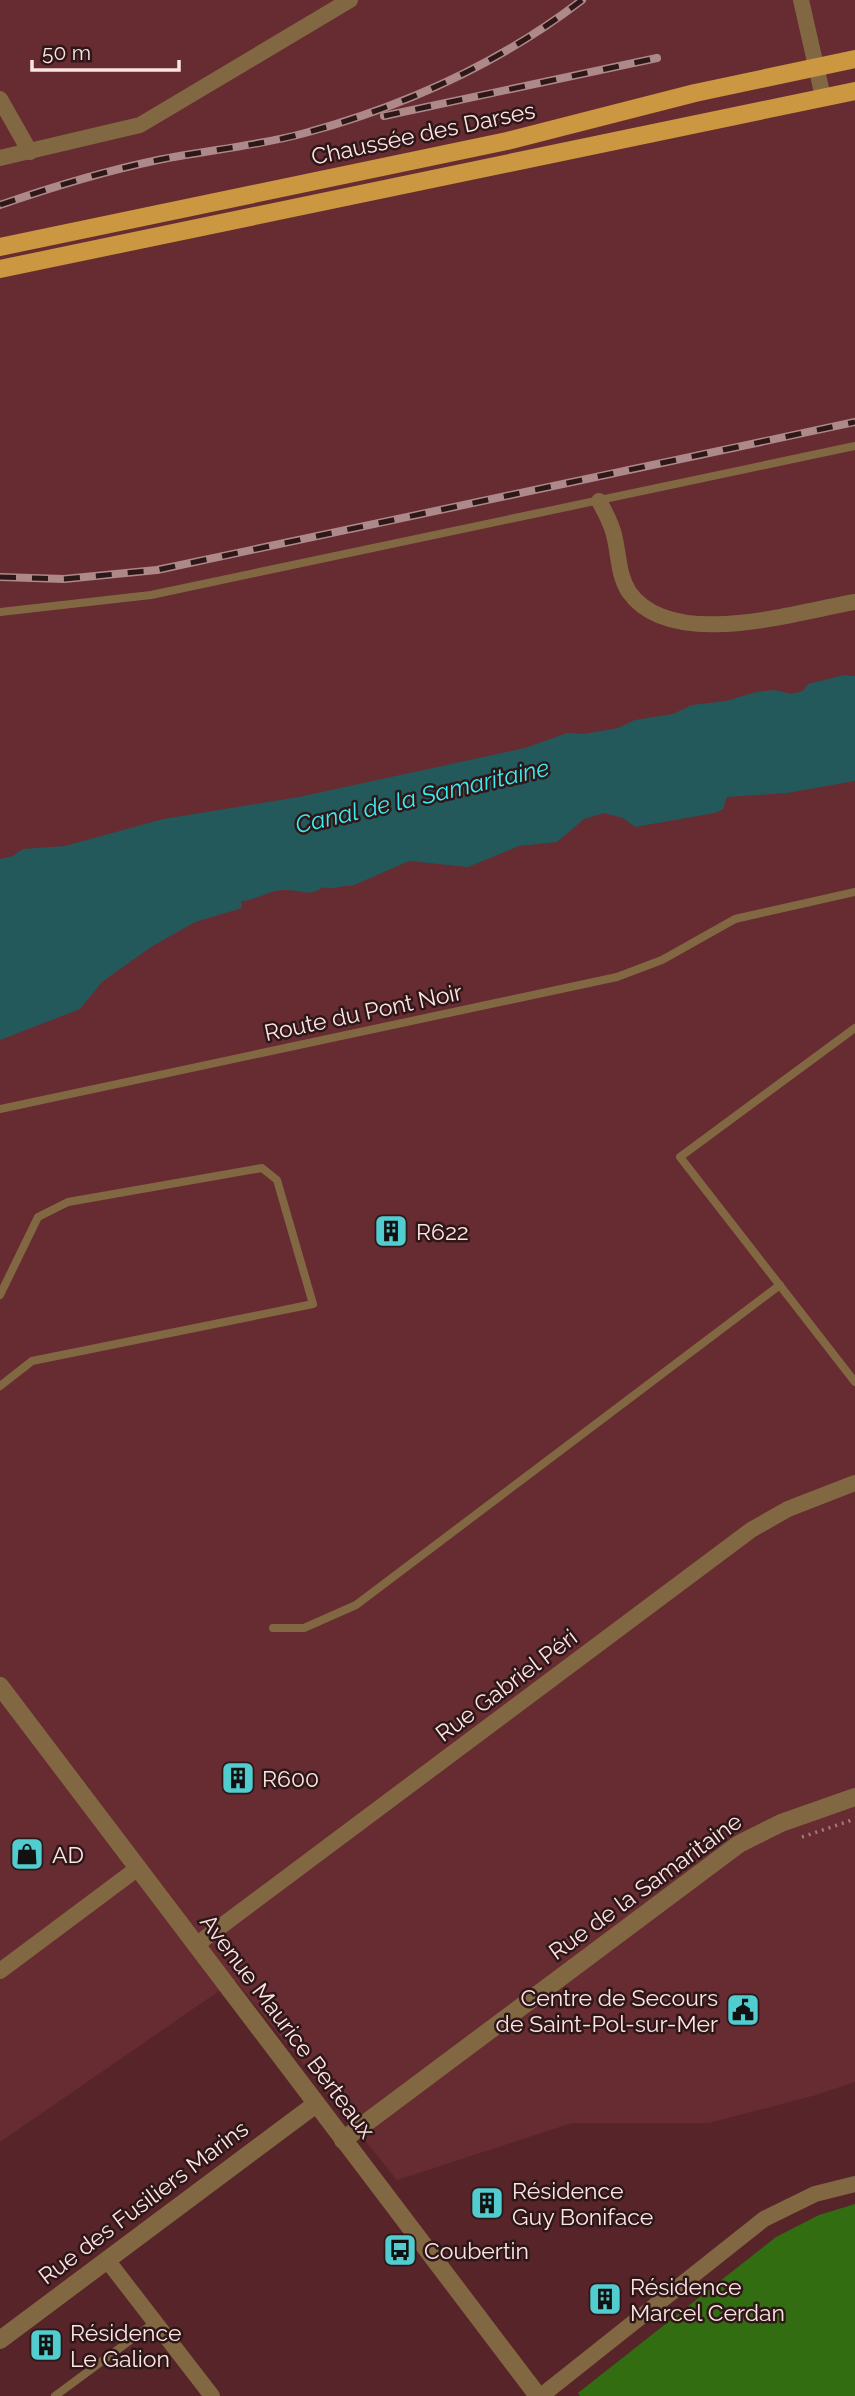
<svg xmlns="http://www.w3.org/2000/svg" width="855" height="2396" viewBox="0 0 855 2396" font-family="Raleway,sans-serif">
  <style>
    .built { fill: #672c31 }
    .green { fill: #326d12 }
    .water { fill: #23595a }
    .lines { fill: none; stroke-linecap: round; stroke-linejoin: round }
    .path { stroke: #a37b7d; stroke-width: 3.5; stroke-dasharray: 2 5; stroke-linecap: butt }
    .service { stroke: #826842; stroke-width: 8 }
    .minor { stroke: #826842; stroke-width: 16 }
    .tertiary { stroke: #826842; stroke-width: 18 }
    .primary { stroke: #cb9740; stroke-width: 18 }
    .rail-casing { stroke: #ae898a; stroke-width: 8 }
    .rail { stroke: #2e1718; stroke-width: 5; stroke-dasharray: 16; stroke-linecap: butt }
    .labels { text-anchor: middle; dominant-baseline: central; stroke-width: 5; stroke-linejoin: round; paint-order: stroke }
    .street-label { font-size: 23px; fill: #fee3e3; stroke: #2e1718 }
    .poi-label { font-size: 23px; fill: #fee3e3; stroke: #2e1718; text-anchor: start }
    .water-label { font-size: 24px; font-style: italic; fill: #39eef2; stroke: #2e1718 }
  </style>
  <rect width="100%" height="100%" fill="#572529"/>
  <!-- built -->
  <polygon class="built" points="0,0 855,0 855,2082 816,2095 709,2123 572,2123 397,2180 235,1980 0,2142"/>
  <!-- green -->
  <polygon class="green" points="855,2204 855,2396 580,2396 578,2393 776,2237 819,2215"/>
  <!-- water -->
  <path class="water" d="M844 675 855 676V781L787 793 727 797 723 809 715 813 635 827 623 818 604 813 584 819 557 842 519 846 468 867 409 861 352 886C341 884 333 891 322 887 311 898 299 889 285 890 269 890 257 900 241 901L242 908 195 922 151 947 102 982 80 1009 0 1040V859L13 856 23 849 65 846 163 819 299 797 525 748 567 733 584 734 618 728 635 720 673 714 692 705 726 701 756 692 775 690 791 694 803 691 808 684Z"/>
  <g class="lines">
    <!-- path -->
    <polyline class="path" points="802,1837 855,1819"/>
    <!-- service -->
    <g class="service">
      <polyline points="0,612 151,595 855,446"/>
      <polyline points="855,1028 680,1157 855,1382"/>
      <polyline points="0,1109 617,977 662,960 735,919 855,892"/>
      <polyline points="0,1295 38,1217 68,1202 262,1168 277,1180 313,1304 32,1361 0,1386"/>
      <polyline points="273,1628 304,1628 356,1605 780,1285"/>
      <polyline points="55,2396 155,2322"/>
    </g>
    <!-- minor -->
    <g class="minor">
      <polyline points="801,0 823,97"/>
      <polyline points="0,99 30,152"/>
      <polyline points="0,158 140,125 350,0"/>
      <path d="M599 501C605 512 611 522 614 535 619 554 618 575 629 592 671 652 796 612 855 602"/>
      <polyline points="196,1945 751,1530 788,1509 855,1483"/>
      <polyline points="0,1971 138,1868"/>
      <polyline points="107,2260 212,2396"/>
      <polyline points="541,2396 764,2219 815,2194 855,2184"/>
    </g>
    <!-- tertiary -->
    <g class="tertiary">
      <polyline points="0,1686 538,2396"/>
      <polyline points="343,2140 739,1844 781,1823 855,1797"/>
      <polyline points="0,2340 316,2104"/>
    </g>
    <!-- primary -->
    <g class="primary">
      <polyline points="0,247 507,141 695,93 855,59"/>
      <polyline points="0,269 855,91"/>
    </g>
    <defs>
      <g id="rail">
        <polyline points="384,116 657,58"/>
        <path d="M0 205C52 187 105 171 158 160 207 150 258 146 305 133 405 106 500 63 582 0"/>
        <polyline points="0,577 64,579 157,570 855,422"/>
      </g>
    </defs>
    <!-- rail casing -->
    <use href="#rail" class="rail-casing"/>
    <!-- rail -->
    <use href="#rail" class="rail"/>
  </g>
  <!-- icons -->
  <defs>
    <symbol id="building-square" viewBox="-11 -11 22 22"><rect x="-9" y="-9" width="18" height="18" rx="4" fill="#52cdcf" stroke="#2e1718"/><path d="M-4-6H4V6H1V3H-1V6H-4ZM-2.5-4.3h1.7v1.8h-1.7ZM.8-4.3h1.7v1.8H.8ZM-2.5-1h1.7V.8h-1.7ZM.8-1h1.7V.8H.8Z" fill="#111"/></symbol>
    <symbol id="shop-square" viewBox="-11 -11 22 22"><rect x="-9" y="-9" width="18" height="18" rx="4" fill="#52cdcf" stroke="#2e1718"/><path d="M-5-2.5h2.3a2.7 3.5 0 0 1 5.4 0H5L5.5 6h-11ZM-1.5-2.5h3a1.5 2.3 0 0 0-3 0Z" fill="#111"/></symbol>
    <symbol id="civic-square" viewBox="-11 -11 22 22"><rect x="-9" y="-9" width="18" height="18" rx="4" fill="#52cdcf" stroke="#2e1718"/><path d="M-.6-6.5H3V-4.5H.6V-3L4-1V1h2V6H-6V1h2V-1L-.6-3ZM-1.2 2.5V6h2.4V2.5Z" fill="#111"/></symbol>
    <symbol id="bus-square" viewBox="-11 -11 22 22"><rect x="-9" y="-9" width="18" height="18" rx="4" fill="#52cdcf" stroke="#2e1718"/><path d="M-5-6H5V4H4V6H2V4H-2V6H-4V4H-5ZM-3.5-4V0h7V-4ZM-3.5 1.2v1.5H-2V1.2ZM2 1.2v1.5H3.5V1.2Z" fill="#111"/></symbol>
  </defs>
  <g fill-rule="evenodd">
    <use href="#building-square" x="372" y="1212" width="38" height="38"/>
    <use href="#building-square" x="219" y="1759" width="38" height="38"/>
    <use href="#shop-square" x="8" y="1835" width="38" height="38"/>
    <use href="#civic-square" x="724" y="1991" width="38" height="38"/>
    <use href="#building-square" x="468" y="2184" width="38" height="38"/>
    <use href="#bus-square" x="381" y="2231" width="38" height="38"/>
    <use href="#building-square" x="586" y="2280" width="38" height="38"/>
    <use href="#building-square" x="27" y="2326" width="38" height="38"/>
  </g>
  <g class="labels">
    <!-- street labels -->
    <g class="street-label">
      <text transform="translate(423 133) rotate(-12)">Chaussée des Darses</text>
      <text transform="translate(363 1012) rotate(-12)">Route du Pont Noir</text>
      <text transform="translate(506 1685) rotate(-37)">Rue Gabriel Péri</text>
      <text transform="translate(645 1886) rotate(-36)">Rue de la Samaritaine</text>
      <text transform="translate(288 2026) rotate(53)">Avenue Maurice Berteaux</text>
      <text transform="translate(143 2202) rotate(-37)">Rue des Fusiliers Marins</text>
    </g>
    <!-- poi labels -->
    <g class="poi-label">
      <text x="416" y="1231">R622</text>
      <text x="262" y="1778">R600</text>
      <text x="52" y="1854">AD</text>
      <text x="718" y="1997" text-anchor="end">Centre de Secours<tspan x="718" dy="26">de Saint-Pol-sur-Mer</tspan></text>
      <text x="512" y="2190">Résidence<tspan x="512" dy="26">Guy Boniface</tspan></text>
      <text x="424" y="2250">Coubertin</text>
      <text x="630" y="2286">Résidence<tspan x="630" dy="26">Marcel Cerdan</tspan></text>
      <text x="70" y="2332">Résidence<tspan x="70" dy="26">Le Galion</tspan></text>
    </g>
    <!-- water labels -->
    <g class="water-label">
      <text transform="translate(422 796) rotate(-13)">Canal de la Samaritaine</text>
    </g>
  </g>
  <!-- scale -->
  <path d="M32 60v10h147v-10" fill="none" stroke="#fee3e3" stroke-width="3.5"/>
  <text x="42" y="60" font-size="21" fill="#fee3e3" stroke="#2e1718" stroke-width="5" paint-order="stroke">50 m</text>
</svg>
